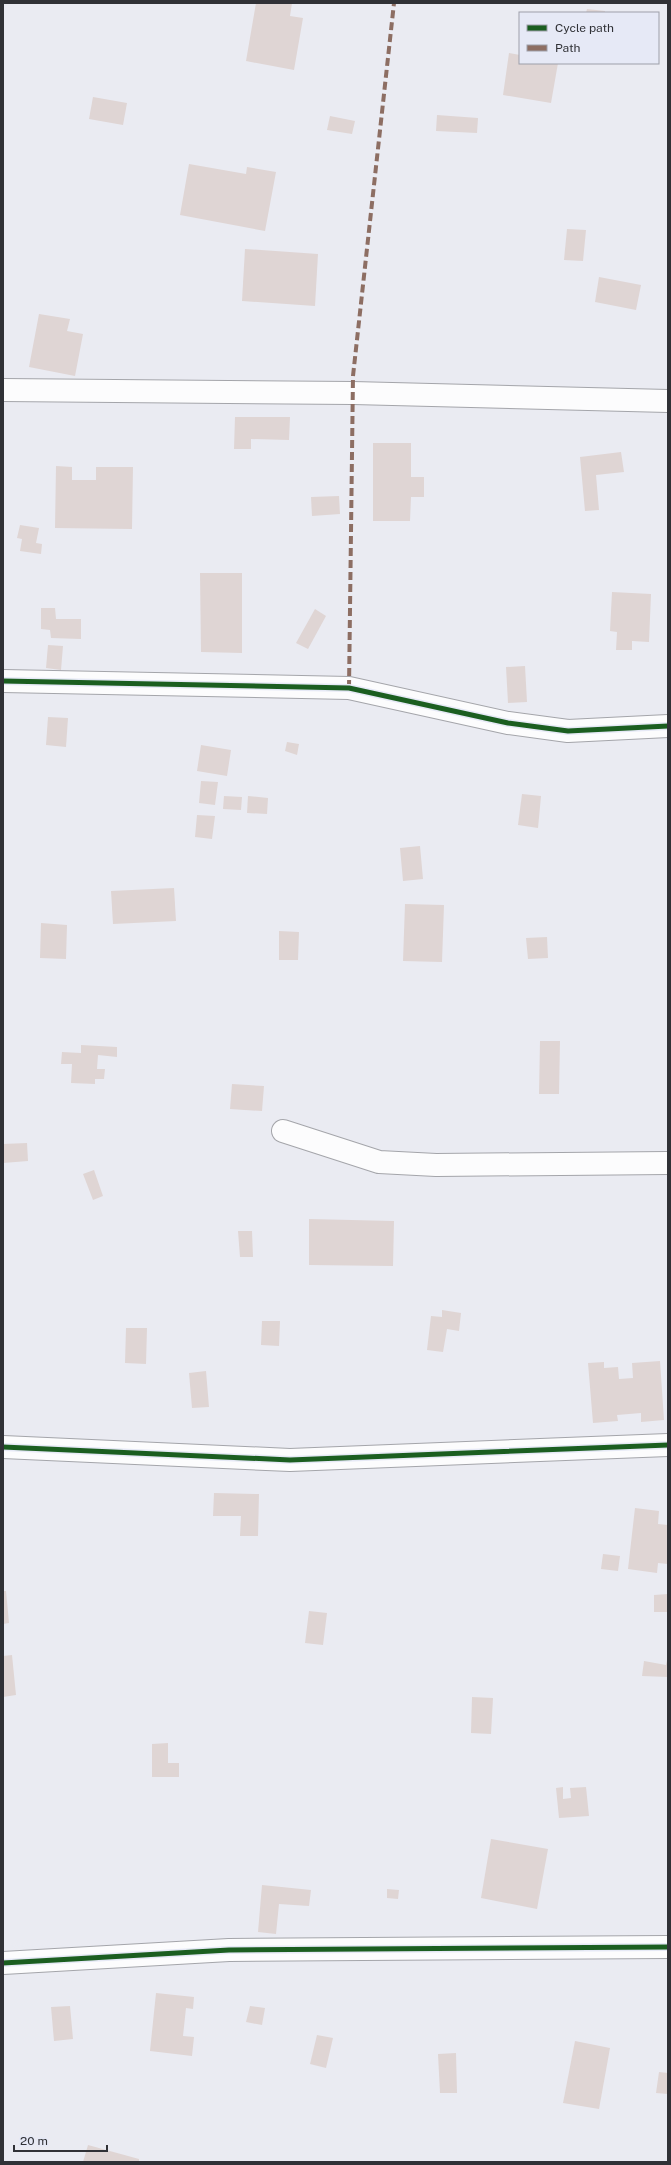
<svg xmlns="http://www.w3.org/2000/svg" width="671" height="2165" viewBox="0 0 671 2165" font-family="'Public Sans',sans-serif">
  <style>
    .building { fill: #dfd5d4 }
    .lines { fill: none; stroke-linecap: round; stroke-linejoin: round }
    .street-casing { stroke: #a4a5aa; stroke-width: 24 }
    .street { stroke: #fcfcfd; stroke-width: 22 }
    .quiet { stroke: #8d6e63; stroke-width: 4; stroke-dasharray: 8 4; stroke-linecap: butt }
    .cycleway-casing { stroke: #e6e9f6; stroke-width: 8 }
    .cycleway { stroke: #1b5e20; stroke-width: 5 }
  </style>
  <rect width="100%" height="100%" fill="#eaebf2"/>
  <!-- building -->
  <g class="building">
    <polygon points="256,3 292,3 290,16 303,18 294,70 246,61"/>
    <polygon points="587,9 605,11 605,13 586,13"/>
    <polygon points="509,53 520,55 520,63 558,63 551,103 503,95"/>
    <polygon points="93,97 127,103 123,125 89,119"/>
    <polygon points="437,115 478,118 477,133 436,131"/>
    <polygon points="330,116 355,121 352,134 327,130"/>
    <polygon points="189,164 246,174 247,167 276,172 265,231 180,215"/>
    <polygon points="567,229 586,230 583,261 564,260"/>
    <polygon points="245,249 318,254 315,306 242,301"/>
    <polygon points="599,277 641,285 636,310 595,302"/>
    <polygon points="39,314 70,319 67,331 83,334 75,376 29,367"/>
    <polygon points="235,417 290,417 289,440 251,439 251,449 234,449"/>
    <polygon points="373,443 411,443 411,477 424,477 424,497 411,497 410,521 373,521"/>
    <polygon points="621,452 624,472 596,475 599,510 585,511 580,457"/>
    <polygon points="56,466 72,467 72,480 96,480 96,467 133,467 132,529 55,528"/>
    <polygon points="339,496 340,514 312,516 311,497"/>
    <polygon points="20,525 39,528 36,543 42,544 41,554 20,551 22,539 17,538"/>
    <polygon points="200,573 242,573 242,653 201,652"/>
    <polygon points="612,592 651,594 649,642 632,641 632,650 616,650 617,632 610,631"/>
    <polygon points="41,608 55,608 56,619 81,619 81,639 51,638 50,630 41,629"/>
    <polygon points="315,609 326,616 308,649 296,643"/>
    <polygon points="48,645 63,646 61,670 46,668"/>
    <polygon points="525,666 527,702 508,703 506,667"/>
    <polygon points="48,717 68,718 66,747 46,745"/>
    <polygon points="287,742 299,744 297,755 285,751"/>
    <polygon points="201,745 231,750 227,776 197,771"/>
    <polygon points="201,781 218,782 215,805 199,803"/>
    <polygon points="522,794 541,796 538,828 518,825"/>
    <polygon points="224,796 242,797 241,810 223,809"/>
    <polygon points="248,796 268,798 267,814 247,813"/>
    <polygon points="197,815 215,816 212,839 195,837"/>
    <polygon points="420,846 423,879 403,881 400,848"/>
    <polygon points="174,888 176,921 113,924 111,891"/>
    <polygon points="405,904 444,905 442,962 403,961"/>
    <polygon points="41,923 67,925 66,959 40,958"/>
    <polygon points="279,931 299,932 298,960 279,960"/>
    <polygon points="547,937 548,958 528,959 526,938"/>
    <polygon points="540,1041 560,1041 559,1094 539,1094"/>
    <polygon points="81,1045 117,1047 117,1057 98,1055 97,1069 105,1069 104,1079 95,1079 95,1084 71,1083 72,1064 61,1064 62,1052 81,1053"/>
    <polygon points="232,1084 264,1086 262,1111 230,1109"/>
    <polygon points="27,1143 28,1161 3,1163 3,1144"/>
    <polygon points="94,1170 103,1196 93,1200 83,1174"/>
    <polygon points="309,1219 394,1221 393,1266 309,1265"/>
    <polygon points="238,1231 252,1231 253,1257 240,1257"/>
    <polygon points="442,1310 461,1313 459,1331 447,1329 443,1352 427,1350 431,1316 442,1317"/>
    <polygon points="262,1321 280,1321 279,1346 261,1345"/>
    <polygon points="126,1328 147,1328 146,1364 125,1363"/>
    <polygon points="660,1361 664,1420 641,1422 641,1413 617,1415 618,1421 593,1423 588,1363 604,1362 604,1368 618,1367 619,1379 633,1378 632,1363"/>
    <polygon points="206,1371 209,1407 192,1408 189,1373"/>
    <polygon points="214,1493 259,1494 258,1536 240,1536 241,1516 213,1516"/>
    <polygon points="635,1508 659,1511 658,1524 668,1525 668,1564 658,1563 657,1573 628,1569"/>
    <polygon points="603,1554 620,1556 618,1571 601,1569"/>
    <polygon points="3,1591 6,1591 9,1623 3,1624"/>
    <polygon points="668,1594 668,1612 654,1612 654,1595"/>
    <polygon points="309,1611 327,1613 323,1645 305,1643"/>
    <polygon points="12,1655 16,1695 3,1697 3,1656"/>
    <polygon points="667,1660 668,1677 642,1676 644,1661 666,1665"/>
    <polygon points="472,1697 493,1698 491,1734 471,1733"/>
    <polygon points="168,1743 168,1763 179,1763 179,1777 152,1777 152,1744"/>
    <polygon points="563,1787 563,1799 571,1798 570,1788 586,1787 589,1816 559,1818 556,1788"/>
    <polygon points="491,1839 548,1849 537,1909 481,1898"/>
    <polygon points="262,1885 311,1890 309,1906 279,1904 276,1934 258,1932"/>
    <polygon points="387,1889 399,1890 398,1899 387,1898"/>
    <polygon points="156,1993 194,1997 193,2009 186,2008 183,2036 194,2037 192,2056 150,2051"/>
    <polygon points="70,2006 73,2039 54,2041 51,2007"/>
    <polygon points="250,2006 265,2008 262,2025 246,2022"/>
    <polygon points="317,2035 333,2038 326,2068 310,2064"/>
    <polygon points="575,2041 610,2048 599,2109 563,2103"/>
    <polygon points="456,2053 457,2093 440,2093 438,2054"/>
    <polygon points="659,2072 668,2073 668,2094 656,2093"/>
    <polygon points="88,2145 139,2159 139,2162 83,2162"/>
  </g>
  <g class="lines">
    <defs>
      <g id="street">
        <polyline points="3,390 353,393 668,401"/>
        <polyline points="3,681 349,688 508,723 568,731 668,726"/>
        <polyline points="283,1131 379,1162 436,1165 668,1163"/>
        <polyline points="3,1447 290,1460 668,1445"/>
        <polyline points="3,1963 229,1950 668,1947"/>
      </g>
    </defs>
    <!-- street casing -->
    <use href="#street" class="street-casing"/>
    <!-- street -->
    <use href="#street" class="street"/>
    <!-- quiet -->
    <polyline class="quiet" points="349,688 353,376 394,3"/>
    <defs>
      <g id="cycleway">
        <polyline points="3,681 349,688 508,723 568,731 668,726"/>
        <polyline points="3,1447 290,1460 668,1445"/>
        <polyline points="3,1963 229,1950 668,1947"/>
      </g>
    </defs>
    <!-- cycleway casing -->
    <use href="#cycleway" class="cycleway-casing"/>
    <!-- cycleway -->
    <use href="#cycleway" class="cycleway"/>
  </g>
  <!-- border -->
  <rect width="671" height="2165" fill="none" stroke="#303136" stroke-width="8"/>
  <!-- legend -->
  <rect x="519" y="12" width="140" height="52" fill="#e6e9f6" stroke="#9d9fa9"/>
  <rect x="527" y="25" width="20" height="6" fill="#1b5e20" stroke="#9d9fa9"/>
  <text x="555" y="32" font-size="12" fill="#303136">Cycle path</text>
  <rect x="527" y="45" width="20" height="6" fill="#8d6e63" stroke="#9d9fa9"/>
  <text x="555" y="52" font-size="12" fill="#303136">Path</text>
  <!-- scale -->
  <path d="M14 2145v6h93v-6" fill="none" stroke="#303136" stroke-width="2"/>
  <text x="20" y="2145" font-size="12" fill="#303136" stroke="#e6e9f6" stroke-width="3" paint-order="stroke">20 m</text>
</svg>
